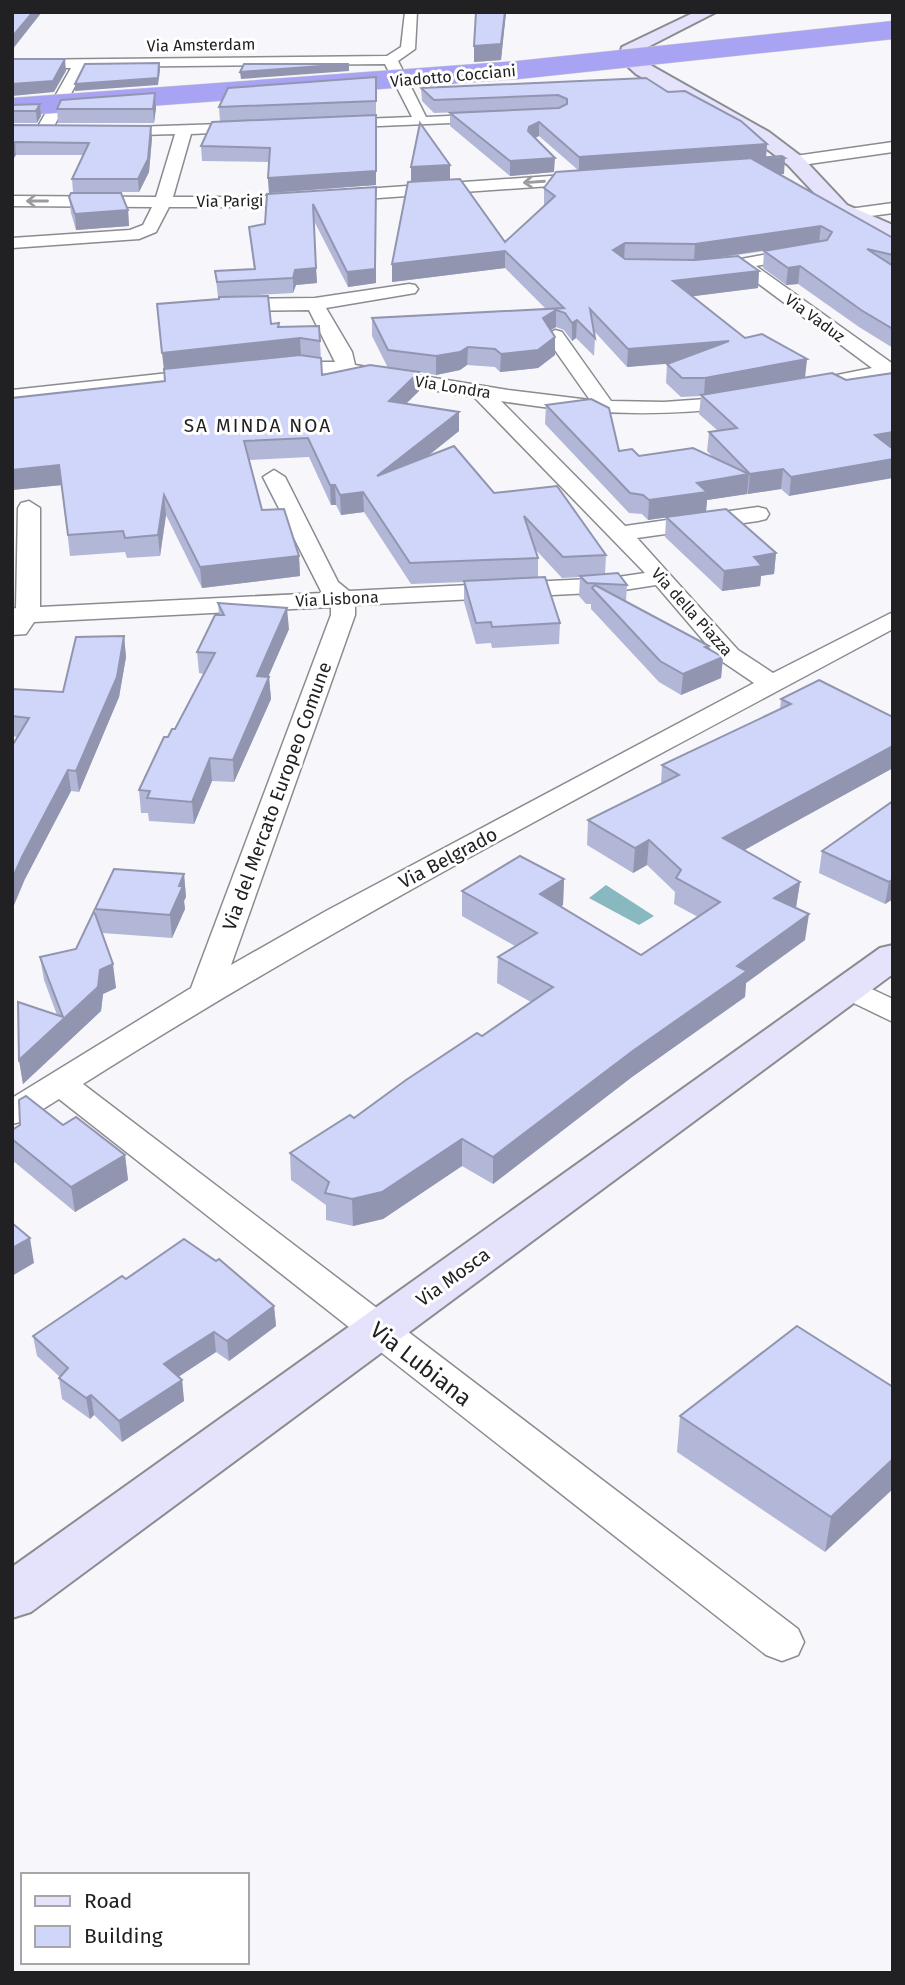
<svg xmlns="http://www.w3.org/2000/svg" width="905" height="1985" viewBox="0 0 905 1985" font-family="'Fira Sans',sans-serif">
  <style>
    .water { fill: #88b8c0 }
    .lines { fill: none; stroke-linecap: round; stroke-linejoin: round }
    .street-casing { stroke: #8b8c8f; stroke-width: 3 }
    .secondary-casing { stroke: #8b8c8f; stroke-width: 4 }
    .street { fill: #fff; fill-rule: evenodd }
    .secondary { fill: #e5e3fb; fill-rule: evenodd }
    .highway-bridge-casing { stroke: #d3d3d3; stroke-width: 19; stroke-linecap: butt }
    .highway-bridge { stroke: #a9a3f3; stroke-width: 18 }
    .wall { fill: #b3b7d7 }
    .shaded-wall { fill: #9295af }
    .building { fill: #d0d5fa; stroke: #9295af; stroke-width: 2 }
    .oneway { stroke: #9b9b9c }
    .labels { text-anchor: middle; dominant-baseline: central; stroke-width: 6; stroke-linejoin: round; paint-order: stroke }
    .far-street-label { font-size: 16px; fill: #212123; stroke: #fff }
    .far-quarter-label { font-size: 19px; letter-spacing: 2px; fill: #212123; stroke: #fff }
    .street-label { font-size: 19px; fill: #212123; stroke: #fff }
    .near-street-label { font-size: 23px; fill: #212123; stroke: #fff }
  </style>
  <rect width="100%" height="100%" fill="#f7f7fb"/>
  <!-- water -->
  <polygon class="water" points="606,885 654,916 639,925 589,898"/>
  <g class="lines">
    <defs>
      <g id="street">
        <polygon points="405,12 417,12 415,49 398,61 426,117 494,114 499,115 499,121 331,128 331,122 336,120 412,117 385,64 85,67 52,130 44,135 36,130 71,68 12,68 12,60 387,56 401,47"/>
        <polygon points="252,123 257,125 257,131 191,134 173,197 250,197 593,173 601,178 593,183 250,207 169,207 156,232 139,239 12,248 12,238 130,230 143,225 152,207 12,206 12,196 156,197 175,134 108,136 103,134 103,128"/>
        <polygon points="893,142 893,152 795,166 787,161 795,156"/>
        <polygon points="893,203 893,213 849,219 841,214 849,209"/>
        <polygon points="805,247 814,252 811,256 756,266 893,364 893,376 802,394 792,388 802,382 872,368 732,264 741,259"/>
        <path d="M409 284 415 285 418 289 415 293 326 308 352 352 355 365 508 390 590 400 545 336 555 330 562 332 611 401 664 402 748 396 751 400 741 406C660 418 581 414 501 401L625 526 758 507 766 509 769 514 766 519 758 521 637 538 738 650 773 673 893 612V629C620 776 345 918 83 1084L798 1629 804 1642 798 1655 782 1661 766 1655 59 1099 24 1121 12 1124V1098L191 988 331 615V607L34 622 26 634 12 635V609L16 608 18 508 21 503 29 501 40 508V607L322 593 263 477 274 470 285 477 338 582 349 591 611 578 645 573 474 397 336 374 271 372 268 368 278 362H335L309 310 227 311 218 305 227 299 315 298ZM656 585 720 660 754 683 326 911 231 965 355 615V605L611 592Z"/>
        <polygon points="206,369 216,375 213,379 12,402 12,390"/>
        <polygon points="848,978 893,999 893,1022 837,995 832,988 837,981"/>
      </g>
      <g id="secondary">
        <polygon points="695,12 716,12 636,53 636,57 769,132 802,157 847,205 893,225 893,239 833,213 788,165 755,140 636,74 619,58 622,47"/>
        <polygon points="893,945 893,974 31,1612 12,1618 12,1567 880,948"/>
      </g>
    </defs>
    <!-- street casing -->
    <use href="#street" class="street-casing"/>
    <!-- secondary casing -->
    <use href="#secondary" class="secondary-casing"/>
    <!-- street -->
    <use href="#street" class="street"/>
    <!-- secondary -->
    <use href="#secondary" class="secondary"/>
    <defs>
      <polyline id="highway-bridge" points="12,107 518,70 893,30"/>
    </defs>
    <!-- highway-bridge casing -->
    <use href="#highway-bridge" class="highway-bridge-casing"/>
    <!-- highway-bridge -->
    <use href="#highway-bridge" class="highway-bridge"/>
  </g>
  <!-- wall -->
  <g class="wall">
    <polygon points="476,12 665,12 665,13 506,13 501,60 474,62"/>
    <polygon points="376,77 376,185 269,193 268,178 269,162 202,161 201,146 220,122 219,107"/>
    <polygon points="421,88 668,92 767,144 766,157 784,174 779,174 893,238 893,348 859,327 798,284 786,285 763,268 764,251 784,248 723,257 759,271 758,288 692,296 745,338 807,359 789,496 781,489 707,500 706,511 776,553 774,574 761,576 760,586 722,591 665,537 666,517 648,520 642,514 629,513 545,424 546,405 619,451 639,456 713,457 707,451 709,432 717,430 699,414 701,396 681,397 666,383 667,364 669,363 627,367 594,331 595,338 594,356 576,338 572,341 564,330 556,327 551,330 555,355 538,368 500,372 495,367 467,365 460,370 436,375 419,372 419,391 406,404 459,412 459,431 427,457 606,555 605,574 627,585 626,601 709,646 708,649 723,657 721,678 681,695 659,682 591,609 591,604 586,604 579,596 580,577 562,578 535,549 538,558 538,578 560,623 559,644 492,648 491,643 476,644 464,602 464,582 411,584 364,512 341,515 336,505 331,505 309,457 249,460 262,510 299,556 300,576 202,588 166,515 160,556 127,558 125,552 70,556 62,485 12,490 165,381 219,299 219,297 218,297 215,271 254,269 249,227 265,224 267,194 376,187 376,283 348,287 313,219 317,283 296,285 293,293 224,297 271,324 279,323 279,327 319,326 322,375 388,368 372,336 372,318 546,309 505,268 392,282 411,182 411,167 450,165 450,179 505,242 545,205 544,204 544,188 578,170 539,136 535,138 554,172 510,176 450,126 450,113 489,111 434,113 422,101"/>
    <polygon points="155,93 156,108 154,123 58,123 57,109"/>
    <polygon points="40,104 41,116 37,123 12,123 12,105"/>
    <polygon points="12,125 152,138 149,172 139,192 73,192 72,179 83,155 16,155"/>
    <polygon points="69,197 128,210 129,226 76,230 71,213"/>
    <polygon points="218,603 289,629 268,677 269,677 271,699 234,782 212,781 194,824 149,821 148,813 141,813 139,790 168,737 175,729 204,674 199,673 197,652 219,615"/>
    <polygon points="124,636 126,657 119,697 79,792 71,791 25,879 18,737 12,736 12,689 63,692"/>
    <polygon points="781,699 893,717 893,768 744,850 800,882 796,908 805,940 746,983 745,997 632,1077 493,1184 462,1166 383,1219 353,1226 326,1220 326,1205 291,1180 290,1153 354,1118 482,1036 531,1002 497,983 498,957 515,946 462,916 462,891 564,879 563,905 561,906 641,955 698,917 674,904 675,892 647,865 633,873 587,845 588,820 661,784 662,765 780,710"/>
    <polygon points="893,801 893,899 885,904 819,873 822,851"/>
    <polygon points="184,874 186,897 184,901 185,909 172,938 102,933 116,988 103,994 101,1011 23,1084 19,1060 57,1015 44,980 40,957 76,949 96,915 95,909"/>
    <polygon points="63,1125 125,1155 128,1180 75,1212 12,1160 12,1130"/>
    <polygon points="126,1279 274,1306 276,1326 229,1361 216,1352 178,1377 182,1380 184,1401 122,1442 94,1415 90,1419 62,1399 59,1378 60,1377 37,1356 33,1336"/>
    <polygon points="893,1387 825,1552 677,1452 680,1416"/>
  </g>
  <!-- shaded-wall -->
  <g class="shaded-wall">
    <polygon points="33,12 42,12 12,50 12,37"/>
    <polygon points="505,12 506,12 501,60 474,62 474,46"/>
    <polygon points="65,59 66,71 54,92 12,96 12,84"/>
    <polygon points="159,63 160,70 158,85 75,91 75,84"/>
    <polygon points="349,64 349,71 241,79 240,72"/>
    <polygon points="155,93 156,108 154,123 153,109"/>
    <polygon points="40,104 41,116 37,123 36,111"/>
    <polygon points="376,115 376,185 269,193 268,178"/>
    <polygon points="539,122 539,136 529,141 529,127"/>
    <polygon points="151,126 152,138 149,172 139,192 138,179"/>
    <polygon points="15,142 16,155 12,161 12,146"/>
    <polygon points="767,144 766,158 579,171 579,157"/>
    <polygon points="555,158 554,172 510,176 510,161"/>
    <polygon points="785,158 784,174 753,176 754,160"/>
    <polygon points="450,165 450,180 411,183 411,167"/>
    <polygon points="376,201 376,283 348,287 347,272"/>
    <polygon points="128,210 129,226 76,230 75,214"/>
    <polygon points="821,226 819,242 694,261 695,244"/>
    <polygon points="625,243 624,260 613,250"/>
    <polygon points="505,251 505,268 392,282 392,264"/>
    <polygon points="800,266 798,284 786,285 788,268"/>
    <polygon points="316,268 317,283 296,285 293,293 293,278 295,270"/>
    <polygon points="759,271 758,288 672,299 673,281"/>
    <polygon points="556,310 556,327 542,335 543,318"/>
    <polygon points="577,320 576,338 572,341 572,323"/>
    <polygon points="279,323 280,341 300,338 301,356 164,371 162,353 278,327"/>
    <polygon points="555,337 555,355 538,368 500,372 501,354"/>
    <polygon points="729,341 727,359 627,367 628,349"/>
    <polygon points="468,347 467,365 460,370 436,375 436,356"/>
    <polygon points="807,359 805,378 704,396 705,378"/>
    <polygon points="419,372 419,391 389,420 389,401"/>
    <polygon points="459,412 459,431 377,496 377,476"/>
    <polygon points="893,432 893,451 875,435"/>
    <polygon points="893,459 893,478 789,496 791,477"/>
    <polygon points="59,465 62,485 12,490 12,470"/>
    <polygon points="783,469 781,489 748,494 750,474"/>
    <polygon points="749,474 747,494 707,500 706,512 648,520 649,500 697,483"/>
    <polygon points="330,485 335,485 336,505 331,505"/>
    <polygon points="363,492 364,512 341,515 340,495"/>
    <polygon points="164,495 166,515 160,556 158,535"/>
    <polygon points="776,553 774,574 761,576 760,586 722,591 724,571 754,557"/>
    <polygon points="299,556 300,576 202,588 200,567"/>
    <polygon points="12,576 14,587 13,603 12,603"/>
    <polygon points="287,608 289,629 259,698 257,676"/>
    <polygon points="124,636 126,657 119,697 79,792 76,771"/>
    <polygon points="709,646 707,663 723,657 721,678 681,695 683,674 705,647"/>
    <polygon points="269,677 271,699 234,782 233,760"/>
    <polygon points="893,746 893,768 721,863 723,838"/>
    <polygon points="210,758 212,781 194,824 192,802"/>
    <polygon points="68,770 71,791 25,879 12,910 12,879 22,857"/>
    <polygon points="649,840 647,865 633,873 635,848"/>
    <polygon points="184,874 186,897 184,901 185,909 172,938 170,915"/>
    <polygon points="564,879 563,905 539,919 540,894"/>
    <polygon points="893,879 893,899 885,904 889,882"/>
    <polygon points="800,882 796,907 771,923 774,898"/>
    <polygon points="809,914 805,940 746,983 745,997 632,1077 493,1184 493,1157 737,966"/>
    <polygon points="113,964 116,988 103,994 101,1011 23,1084 19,1060 98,987 100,970"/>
    <polygon points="462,1139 462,1166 383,1219 353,1226 352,1199"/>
    <polygon points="125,1155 128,1180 75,1212 71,1187"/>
    <polygon points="30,1238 34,1263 12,1276 12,1248"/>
    <polygon points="274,1306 276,1326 229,1361 227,1341"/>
    <polygon points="214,1332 216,1352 166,1385 164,1364"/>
    <polygon points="182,1380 184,1401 122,1442 119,1421"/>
    <polygon points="91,1395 94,1415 90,1419 86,1398"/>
    <polygon points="893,1459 893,1489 825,1552 831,1517"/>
  </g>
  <!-- building -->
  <g class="building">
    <polygon points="12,12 33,12 12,37"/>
    <polygon points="476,12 505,12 501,44 474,46"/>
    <polygon points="12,59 65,59 53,81 12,84"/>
    <polygon points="159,63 158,78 75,84 85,64"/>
    <polygon points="244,64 349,64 240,72"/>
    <polygon points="376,77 376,101 219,107 228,88"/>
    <polygon points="646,78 668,92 685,91 741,121 767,144 579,157 539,122 529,127 528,131 555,158 510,161 450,113 559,108 567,104 567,99 558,95 434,100 421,88"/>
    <polygon points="155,93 153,109 57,109 61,100"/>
    <polygon points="40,104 36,111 12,111 12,105"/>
    <polygon points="376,115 376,171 268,178 270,148 201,146 212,122"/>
    <polygon points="420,123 450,165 411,167"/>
    <polygon points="12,125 151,126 148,159 138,179 72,179 89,143 15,142 12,146"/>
    <polygon points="782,156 785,158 754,160 893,238 893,255 867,249 893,266 893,329 861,310 800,266 788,268 764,251 827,240 832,232 821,226 695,244 625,243 613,250 625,259 695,260 738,256 759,271 673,281 745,338 762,334 807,359 705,378 682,378 667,364 729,341 628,349 590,309 595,338 577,320 572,323 565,313 556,310 543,318 555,337 538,350 501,354 495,349 468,347 460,352 436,356 388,350 372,318 564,308 505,251 392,264 408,182 460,179 505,242 555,196 544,188 556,172"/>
    <polygon points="376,187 375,269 347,272 313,204 316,268 295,270 293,278 217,282 215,271 255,269 249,227 265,224 267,194"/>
    <polygon points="71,193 121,193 128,210 75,214 69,197"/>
    <polygon points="268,296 271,324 279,323 278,327 319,326 320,341 300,338 162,353 157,304 219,299 219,297"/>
    <polygon points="300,355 321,358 322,375 370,365 419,372 389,401 459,412 377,476 454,446 494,493 557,486 606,555 563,557 524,516 538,558 410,563 363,492 340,495 335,485 330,485 308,438 244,441 262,510 284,509 299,556 200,567 164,495 158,535 125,538 123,531 68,535 59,465 12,470 12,398 165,381 164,369"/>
    <polygon points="832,373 846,380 893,373 893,432 875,435 893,449 893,459 791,477 783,469 750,474 709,432 737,428 701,395"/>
    <polygon points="591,399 609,408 619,451 632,449 639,456 693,448 749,474 697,483 707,492 649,500 643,495 630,493 546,405"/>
    <polygon points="726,509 776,553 754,557 762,566 724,571 666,517"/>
    <polygon points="618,573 627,585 587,583 580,576"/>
    <polygon points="545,577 560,623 492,627 491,622 476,623 464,581"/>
    <polygon points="595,585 709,646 705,647 723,657 683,674 660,661 592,588"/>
    <polygon points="218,603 287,608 257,676 269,677 233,760 210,758 192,802 147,798 150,791 139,790 164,737 168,737 172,729 175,729 215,653 197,652 215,615 224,615"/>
    <polygon points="124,636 117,677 76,771 68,770 22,857 12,879 12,746 29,718 12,716 12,689 63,692 76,637"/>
    <polygon points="819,680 893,717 893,746 723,838 800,882 774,898 809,914 737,966 747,971 634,1050 493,1157 462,1139 382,1192 352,1199 325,1193 329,1182 290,1153 350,1115 354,1118 406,1080 477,1033 482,1036 553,987 498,957 537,933 462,891 520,856 564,879 540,894 641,955 720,902 676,878 681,870 649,840 635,848 588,820 679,775 662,765 791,704 781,699"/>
    <polygon points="893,801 893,879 889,882 822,851"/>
    <polygon points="114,869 184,874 179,886 183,886 170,915 95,909"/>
    <polygon points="94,911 113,964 100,970 98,987 19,1060 18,1002 63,1017 40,957 76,949"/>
    <polygon points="26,1096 63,1125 76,1117 125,1155 71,1187 12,1139 12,1130 20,1125 19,1100"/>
    <polygon points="12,1223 30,1238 12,1248"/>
    <polygon points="184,1239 216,1261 219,1259 274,1306 227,1341 214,1332 164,1364 182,1380 119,1421 91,1395 86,1398 59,1378 68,1368 33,1336 122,1276 126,1279"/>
    <polygon points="797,1326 893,1387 893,1459 831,1517 680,1416"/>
  </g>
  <!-- one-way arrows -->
  <defs><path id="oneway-shaft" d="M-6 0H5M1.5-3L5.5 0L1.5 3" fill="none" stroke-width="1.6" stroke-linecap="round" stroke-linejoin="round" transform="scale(1.75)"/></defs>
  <g class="oneway">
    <use href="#oneway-shaft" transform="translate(534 182) rotate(176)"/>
    <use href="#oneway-shaft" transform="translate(37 201) rotate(-180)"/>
  </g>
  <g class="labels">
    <!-- far-street labels -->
    <g class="far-street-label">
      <text transform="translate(201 45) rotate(-1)">Via Amsterdam</text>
      <text transform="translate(453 76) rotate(-5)">Viadotto Cocciani</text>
      <text transform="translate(230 201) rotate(-1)">Via Parigi</text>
      <text transform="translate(815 318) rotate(36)">Via Vaduz</text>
      <text transform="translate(453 387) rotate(9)">Via Londra</text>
      <text transform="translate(337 599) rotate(-3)">Via Lisbona</text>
      <text transform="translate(692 612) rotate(48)">Via della Piazza</text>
    </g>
    <!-- far-quarter labels -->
    <g class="far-quarter-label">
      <text x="258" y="425">SA MINDA NOA</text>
    </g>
    <!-- street labels -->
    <g class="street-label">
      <text transform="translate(277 796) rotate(-70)">Via del Mercato Europeo Comune</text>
      <text transform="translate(448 858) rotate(-28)">Via Belgrado</text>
      <text transform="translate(453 1277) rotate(-36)">Via Mosca</text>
    </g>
    <!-- near-street labels -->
    <g class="near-street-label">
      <text transform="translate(421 1364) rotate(38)">Via Lubiana</text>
    </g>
  </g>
  <!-- border -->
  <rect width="905" height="1985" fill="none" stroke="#212123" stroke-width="28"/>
  <!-- legend -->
  <rect x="21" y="1873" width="228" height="91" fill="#ffffff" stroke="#a6a6a7" stroke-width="2"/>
  <rect x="35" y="1896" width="35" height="10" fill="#e5e3fb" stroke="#a6a6a7" stroke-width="2"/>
  <text x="84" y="1908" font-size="21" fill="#212123">Road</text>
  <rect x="35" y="1926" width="35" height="21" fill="#d0d5fa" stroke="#a6a6a7" stroke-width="2"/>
  <text x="84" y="1943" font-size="21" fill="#212123">Building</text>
</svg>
